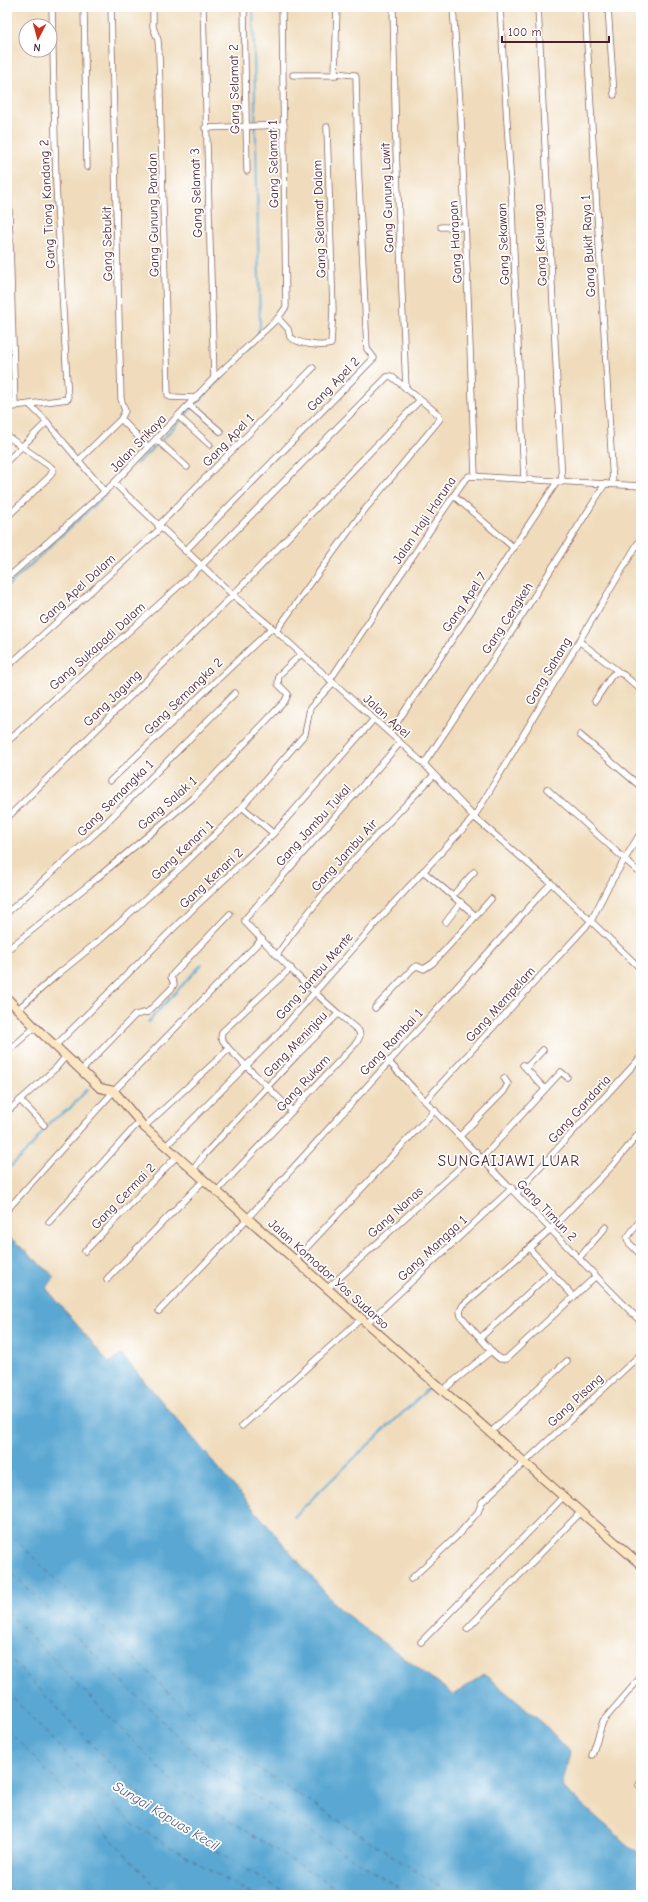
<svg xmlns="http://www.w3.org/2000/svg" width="648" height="1902" viewBox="0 0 648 1902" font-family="'Comic Neue',sans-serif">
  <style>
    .water { fill: #5aa7d3; stroke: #52637f }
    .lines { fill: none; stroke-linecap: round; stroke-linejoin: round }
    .stream { stroke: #5aa7d3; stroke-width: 2 }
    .ferry { stroke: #515c77; stroke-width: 1; stroke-dasharray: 5 4; stroke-linecap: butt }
    .street-casing { stroke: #84615e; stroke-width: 7 }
    .secondary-casing { stroke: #84615e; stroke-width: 10 }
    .street { stroke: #fff; stroke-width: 5.5 }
    .secondary { stroke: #fbe6c4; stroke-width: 8 }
    .labels { text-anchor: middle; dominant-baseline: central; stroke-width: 3.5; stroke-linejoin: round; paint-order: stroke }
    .street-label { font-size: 13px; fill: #4a1f2b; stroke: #fff }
    .water-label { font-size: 14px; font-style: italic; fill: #515c77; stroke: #fff }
    .quarter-label { font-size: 15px; letter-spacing: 1px; fill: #4a1f2b; stroke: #fff }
  </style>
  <rect width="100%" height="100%" fill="#fff"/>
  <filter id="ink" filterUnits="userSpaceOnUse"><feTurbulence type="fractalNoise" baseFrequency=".025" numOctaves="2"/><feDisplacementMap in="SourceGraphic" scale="8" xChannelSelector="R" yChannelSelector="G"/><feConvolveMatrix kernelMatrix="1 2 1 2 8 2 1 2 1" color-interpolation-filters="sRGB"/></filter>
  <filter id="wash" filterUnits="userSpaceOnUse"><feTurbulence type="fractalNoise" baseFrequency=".012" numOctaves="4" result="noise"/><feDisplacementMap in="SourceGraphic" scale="16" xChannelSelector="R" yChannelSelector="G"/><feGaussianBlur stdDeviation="0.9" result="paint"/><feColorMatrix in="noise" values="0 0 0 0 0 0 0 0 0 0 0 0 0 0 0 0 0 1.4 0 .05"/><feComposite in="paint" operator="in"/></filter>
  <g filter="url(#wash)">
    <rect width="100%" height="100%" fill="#f0dcbc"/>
    <!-- water -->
    <polygon class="water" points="7,1235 55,1277 46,1288 109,1363 122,1355 339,1609 454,1695 484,1674 544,1724 570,1752 562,1787 641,1856 641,1895 7,1895"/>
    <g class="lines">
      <!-- stream -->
      <g class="stream">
        <polyline points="253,7 260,327 257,335"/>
        <polyline points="136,464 164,438 251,346"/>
        <polyline points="8,586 107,493"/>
        <polyline points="148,1022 202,964"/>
        <polyline points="7,1170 31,1147 50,1122 69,1109 88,1089"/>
        <path d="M294 1517C338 1472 385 1430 431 1386"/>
      </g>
      <!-- ferry -->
      <g class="ferry">
        <polyline points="7,1531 219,1743 453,1895"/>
        <polyline points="7,1568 209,1767 410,1895"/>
        <polyline points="7,1612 181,1790 347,1895"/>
        <polyline points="7,1655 159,1815 289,1895"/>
        <polyline points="7,1692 134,1825 252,1895"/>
        <polyline points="7,1729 164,1895"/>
      </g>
    </g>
  </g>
  <g filter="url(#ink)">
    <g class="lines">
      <defs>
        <g id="street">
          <polyline points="84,7 87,167"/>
          <polyline points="153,7 153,27 158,40 159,53 168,395 170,397 196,398"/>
          <polyline points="203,7 214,378"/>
          <polyline points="244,7 247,171"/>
          <polyline points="393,7 396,148 406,389"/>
          <polyline points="453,7 461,118 475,475"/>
          <polyline points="500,7 511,187 524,479"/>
          <polyline points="538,7 562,482"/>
          <polyline points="585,7 613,484"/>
          <polyline points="608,7 614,95"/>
          <polyline points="293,75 336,75"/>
          <polyline points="205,128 284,125"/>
          <polyline points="7,146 15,407"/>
          <polyline points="441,227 465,227"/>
          <path d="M278 318 288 329 290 337C299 344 320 347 331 344L333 310 327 127"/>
          <polyline points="30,405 46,421 105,492"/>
          <polyline points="189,405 221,432"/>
          <polyline points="7,407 68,399 56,184 52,7"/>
          <polyline points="178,416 210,445"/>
          <polyline points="121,419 148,447"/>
          <polyline points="7,436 52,468 53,470 50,476 7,517"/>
          <polyline points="156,439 187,467"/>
          <polyline points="7,461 47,422"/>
          <polyline points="78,461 121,419 125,411 121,399 111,7"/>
          <polyline points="114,483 233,595 276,631 424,764 474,817 551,883 641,969"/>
          <polyline points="454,496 514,548"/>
          <polyline points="158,526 313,368"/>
          <polyline points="185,551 374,358 367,349 358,162 356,77 355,75 335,73 337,7"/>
          <polyline points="7,576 12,574 114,483 214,378 278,318 286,307 282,7"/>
          <polyline points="7,586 7,592"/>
          <polyline points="579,641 619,672"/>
          <polyline points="7,667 161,528"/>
          <polyline points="330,680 439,517 463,482 469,476 641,486"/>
          <polyline points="595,701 612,675 617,672 624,675 641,690"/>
          <polyline points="390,733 557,482"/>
          <polyline points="580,735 641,787"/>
          <polyline points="7,742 201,566 387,377 391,376 439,415 440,419 362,513 276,631"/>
          <polyline points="424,764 514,628 605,484"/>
          <polyline points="110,781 272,628"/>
          <polyline points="547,789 641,874"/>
          <polyline points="242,807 273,833"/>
          <polyline points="7,818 233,595 420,400"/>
          <polyline points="453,895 474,872"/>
          <polyline points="7,913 99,830 235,693"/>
          <polyline points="476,916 491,899"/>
          <polyline points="446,922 461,902"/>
          <polyline points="7,950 91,883 194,797 285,701 288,694 278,684 279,675 301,654"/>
          <path d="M277 955C322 889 379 833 434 775"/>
          <polyline points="375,1008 413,968 417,966 424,969 433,963 476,916 423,871"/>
          <polyline points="18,1009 58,974 100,940 177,871 236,814 305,734 310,708 333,683"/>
          <polyline points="55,1046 196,906 274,833 374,719"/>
          <polyline points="229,1049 221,1038 222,1032 291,968"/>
          <polyline points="7,1052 35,1027"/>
          <polyline points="388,1061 425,1101 641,1322"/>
          <polyline points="523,1065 545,1089"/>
          <polyline points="526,1068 543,1050"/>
          <polyline points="82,1070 135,1015 148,1012 172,988 174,984 171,977 173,974 230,914"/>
          <polyline points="20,1100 44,1125"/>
          <polyline points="425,1101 591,921 607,889 641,832"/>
          <polyline points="7,1112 56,1068 66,1056"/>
          <polyline points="144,1127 229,1049 292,1111"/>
          <polyline points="460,1136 504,1091 508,1084 504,1078"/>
          <polyline points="166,1146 276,1036 391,906 474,817 641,538"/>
          <polyline points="482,1158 561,1072 567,1077"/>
          <polyline points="193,1170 204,1155 296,1056 338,1014"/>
          <path d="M217 1191 357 1042 360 1036 359 1031C318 998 281 960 245 922V919L400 743"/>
          <polyline points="517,1193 641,1057"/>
          <polyline points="7,1210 114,1091 262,939"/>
          <polyline points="641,1219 627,1238 629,1243 641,1255"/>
          <polyline points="49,1222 139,1122"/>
          <polyline points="529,1248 574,1297"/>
          <polyline points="85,1251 177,1156"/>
          <polyline points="579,1258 606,1227"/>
          <polyline points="295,1260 435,1110"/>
          <polyline points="596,1276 506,1359 500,1359 494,1354 461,1316 460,1311 463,1305 551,1229 613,1165 641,1131"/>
          <polyline points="107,1279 204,1180"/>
          <polyline points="328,1288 477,1152"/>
          <polyline points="159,1311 235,1232 551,883"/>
          <polyline points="367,1323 512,1188"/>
          <polyline points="480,1338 551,1272"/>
          <polyline points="443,1390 491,1351"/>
          <polyline points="242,1426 362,1318"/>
          <polyline points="491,1432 567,1361"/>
          <polyline points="411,1579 458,1535 478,1512 482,1502 641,1354"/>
          <polyline points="467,1629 580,1513"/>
          <polyline points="421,1642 563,1497"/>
          <polyline points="592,1755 603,1721 641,1677"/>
          <polyline points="639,1785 641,1781"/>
        </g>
        <polyline id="secondary" points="7,998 35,1027 100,1088 114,1091 144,1127 641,1565"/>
      </defs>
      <!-- street casing -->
      <use href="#street" class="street-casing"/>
      <!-- secondary casing -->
      <use href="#secondary" class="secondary-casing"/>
      <!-- street -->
      <use href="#street" class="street"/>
      <!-- secondary -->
      <use href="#secondary" class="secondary"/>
    </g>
  </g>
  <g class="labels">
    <!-- street labels -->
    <g class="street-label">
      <text transform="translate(234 89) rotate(-91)">Gang Selamat 2</text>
      <text transform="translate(273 164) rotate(-91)">Gang Selamat 1</text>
      <text transform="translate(196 193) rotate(-92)">Gang Selamat 3</text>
      <text transform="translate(387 198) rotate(-92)">Gang Gunung Lawit</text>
      <text transform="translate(47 204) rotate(-93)">Gang Tiong Kandang 2</text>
      <text transform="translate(153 215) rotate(-91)">Gang Gunung Pandan</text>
      <text transform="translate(319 219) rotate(-92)">Gang Selamat Dalam</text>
      <text transform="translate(455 242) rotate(-93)">Gang Harapan</text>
      <text transform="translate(107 244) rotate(-91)">Gang Sebukit</text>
      <text transform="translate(503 244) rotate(-92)">Gang Sekawan</text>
      <text transform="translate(540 245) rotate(-93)">Gang Keluarga</text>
      <text transform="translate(588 246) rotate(-93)">Gang Bukit Raya 1</text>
      <text transform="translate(333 384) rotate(-46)">Gang Apel 2</text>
      <text transform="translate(228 440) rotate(-46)">Gang Apel 1</text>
      <text transform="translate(138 443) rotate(-46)">Jalan Srikaya</text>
      <text transform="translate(424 520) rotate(-56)">Jalan Haji Haruna</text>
      <text transform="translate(77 589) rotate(-42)">Gang Apel Dalam</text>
      <text transform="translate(464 602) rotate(-56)">Gang Apel 7</text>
      <text transform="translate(507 618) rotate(-57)">Gang Cengkeh</text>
      <text transform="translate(97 646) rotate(-42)">Gang Sukapadi Dalam</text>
      <text transform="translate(548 671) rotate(-59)">Gang Sahang</text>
      <text transform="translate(183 696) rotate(-44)">Gang Semangka 2</text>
      <text transform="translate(112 698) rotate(-44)">Gang Jagung</text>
      <text transform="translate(387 716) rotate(42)">Jalan Apel</text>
      <text transform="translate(115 798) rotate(-45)">Gang Semangka 1</text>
      <text transform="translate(167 803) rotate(-41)">Gang Salak 1</text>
      <text transform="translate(313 825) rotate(-48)">Gang Jambu Tukal</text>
      <text transform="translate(182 850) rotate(-43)">Gang Kenari 1</text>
      <text transform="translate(344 855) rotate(-48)">Gang Jambu Air</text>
      <text transform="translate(211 878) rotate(-43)">Gang Kenari 2</text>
      <text transform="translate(314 976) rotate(-49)">Gang Jambu Mente</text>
      <text transform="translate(500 1004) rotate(-48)">Gang Mempelam</text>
      <text transform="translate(391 1042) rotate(-47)">Gang Rambai 1</text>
      <text transform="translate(295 1044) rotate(-46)">Gang Meninjau</text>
      <text transform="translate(303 1083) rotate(-47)">Gang Rukam</text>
      <text transform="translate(579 1109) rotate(-48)">Gang Gandaria</text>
      <text transform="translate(123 1196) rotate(-46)">Gang Cermai 2</text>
      <text transform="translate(547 1210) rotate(46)">Gang Timun 2</text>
      <text transform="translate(395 1212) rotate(-42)">Gang Nanas</text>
      <text transform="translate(432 1248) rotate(-43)">Gang Mangga 1</text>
      <text transform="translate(329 1274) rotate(42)">Jalan Komodor Yos Sudarso</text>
      <text transform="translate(575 1400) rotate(-43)">Gang Pisang</text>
    </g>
    <!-- water labels -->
    <g class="water-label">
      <text transform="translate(166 1816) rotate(31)">Sungai Kapuas Kecil</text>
    </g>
    <!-- quarter labels -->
    <g class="quarter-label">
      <text x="509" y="1161">SUNGAIJAWI LUAR</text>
    </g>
  </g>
  <!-- margin -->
  <rect width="648" height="1902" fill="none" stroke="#fff" stroke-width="24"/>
  <!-- north arrow -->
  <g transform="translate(38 38) rotate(186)"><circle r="19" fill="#ffffff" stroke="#b7a5aa"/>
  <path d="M0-3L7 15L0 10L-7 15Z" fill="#c8321e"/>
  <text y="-6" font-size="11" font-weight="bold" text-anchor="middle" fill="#4a1f2b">N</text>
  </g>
  <!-- scale -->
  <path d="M502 36v6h107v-6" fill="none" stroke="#4a1f2b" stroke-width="2"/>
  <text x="508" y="36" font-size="12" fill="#4a1f2b" stroke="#ffffff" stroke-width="3" paint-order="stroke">100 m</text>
</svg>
